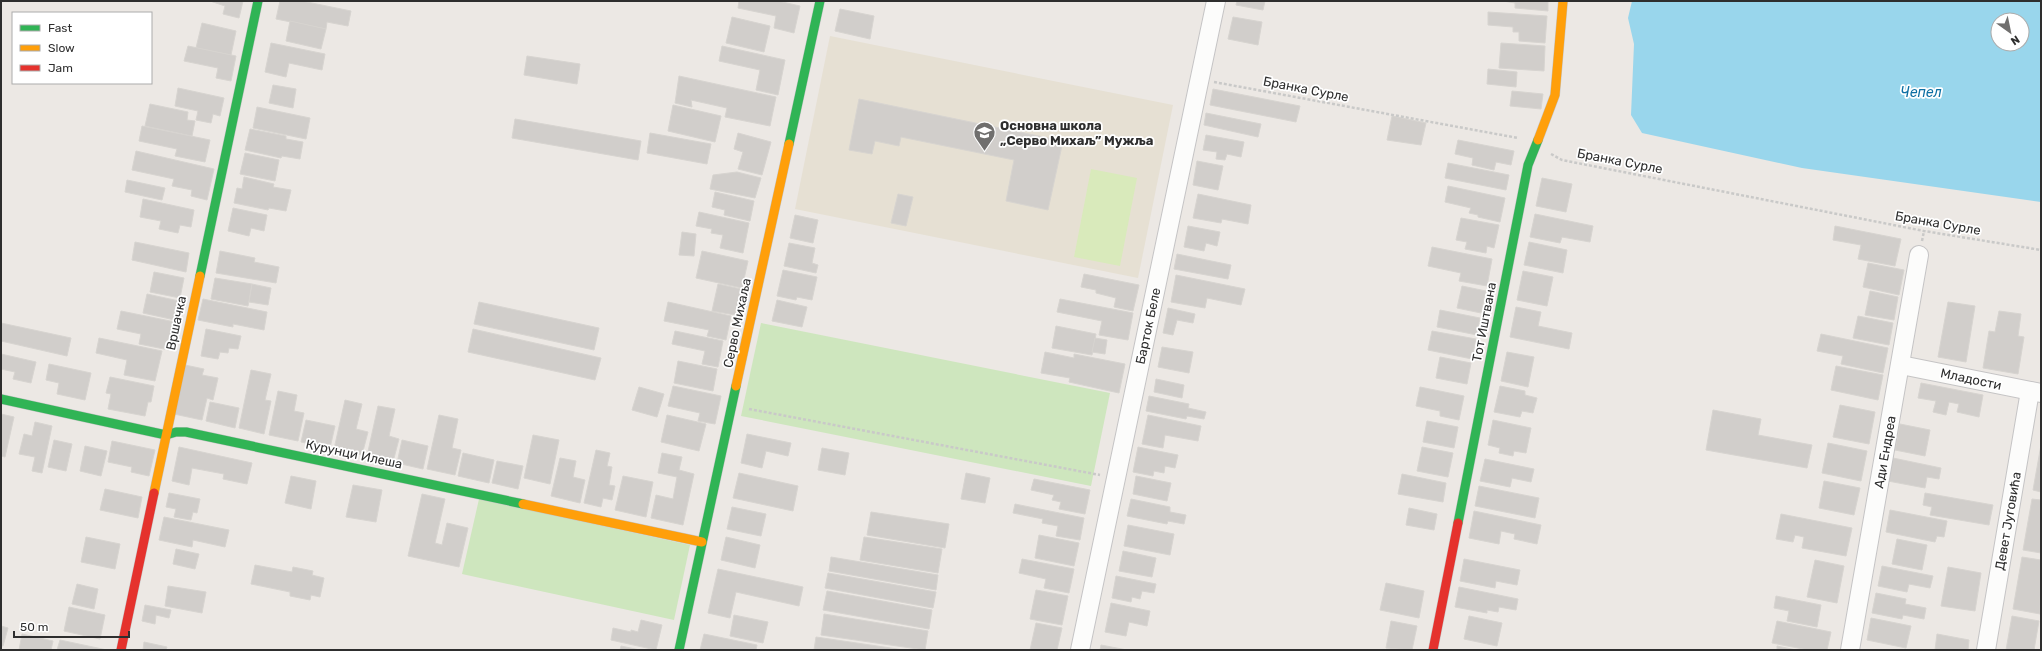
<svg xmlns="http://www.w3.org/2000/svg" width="2042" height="651" viewBox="0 0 2042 651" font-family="Rubik,sans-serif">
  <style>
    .education { fill: #e6e0d3 }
    .green { fill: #cee6be }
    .pitch { fill: #d9eabb }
    .water { fill: #99d6ec; fill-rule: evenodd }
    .building { fill: #d1cecb; stroke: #d7d4d0 }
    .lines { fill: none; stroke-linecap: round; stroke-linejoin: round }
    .street-casing { stroke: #c5c4c5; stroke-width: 20 }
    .fast-casing { stroke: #c5c4c5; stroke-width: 10 }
    .slow-casing { stroke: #c5c4c5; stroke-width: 10 }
    .jam-casing { stroke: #c5c4c5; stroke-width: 10 }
    .path { stroke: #c9c9c8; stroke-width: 2.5; stroke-dasharray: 3 2; stroke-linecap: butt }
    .street { stroke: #fcfcfb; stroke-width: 18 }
    .fast { stroke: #30b455; stroke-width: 9 }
    .slow { stroke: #ff9f0a; stroke-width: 9 }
    .jam { stroke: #e5322d; stroke-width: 9 }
    .labels { text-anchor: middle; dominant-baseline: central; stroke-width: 3.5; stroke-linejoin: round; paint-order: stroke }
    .street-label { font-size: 13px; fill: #2e2e2e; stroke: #fff }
    .poi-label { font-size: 13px; font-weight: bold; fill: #2e2e2e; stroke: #fff; text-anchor: start }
    .water-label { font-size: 14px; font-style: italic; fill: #0d6fa3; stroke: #fff }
  </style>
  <rect width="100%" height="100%" fill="#ece8e4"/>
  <!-- education -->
  <polygon class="education" points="830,36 1173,105 1138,278 795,209"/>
  <!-- green -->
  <g class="green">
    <polygon points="761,323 1110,393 1091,486 741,416"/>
    <polygon points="479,499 690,545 674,620 462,574"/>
  </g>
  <!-- pitch -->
  <polygon class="pitch" points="1091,169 1137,178 1120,266 1074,257"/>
  <!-- water -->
  <path class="water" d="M1632 1H2041V202L1802 168 1642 133 1631 115 1634 44 1628 18ZM1998 20H2022V44H1998Z"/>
  <!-- building -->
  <g class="building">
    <polygon points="210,1 243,1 239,18 223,14 225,6"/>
    <polygon points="280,1 302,1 351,11 348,26 327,22 326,29 276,19"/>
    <polygon points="739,1 778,1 800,6 794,33 774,28 776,16 738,8"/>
    <polygon points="1237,1 1265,1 1263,10 1236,5"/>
    <polygon points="1503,1 1548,1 1548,11 1515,8 1515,3"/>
    <polygon points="840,9 874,16 870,39 835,31"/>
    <polygon points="1488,12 1547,16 1545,43 1519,41 1519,32 1513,32 1513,27 1488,25"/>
    <polygon points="732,17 770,26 764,52 726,43"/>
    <polygon points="1233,17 1262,22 1258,45 1228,39"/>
    <polygon points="290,21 326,29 321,49 286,41"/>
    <polygon points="202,23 236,31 231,55 196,48"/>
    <polygon points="271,43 325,54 322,70 289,63 286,77 265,72"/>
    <polygon points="1501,43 1545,46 1544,71 1499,68"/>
    <polygon points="188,46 236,56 231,81 216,78 218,68 184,61"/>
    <polygon points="722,46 785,60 778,95 756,90 760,70 719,61"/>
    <polygon points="527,56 580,64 577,84 524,75"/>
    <polygon points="1488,69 1517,72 1516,87 1487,84"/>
    <polygon points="679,76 776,97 770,126 725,117 727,108 691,100 692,107 675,103"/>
    <polygon points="273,85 296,89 293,108 269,103"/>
    <polygon points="178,88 224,98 220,116 213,114 211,123 196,120 198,111 175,106"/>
    <polygon points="1213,89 1300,106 1296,122 1210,105"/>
    <polygon points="1512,91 1543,94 1541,109 1510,106"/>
    <polygon points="859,99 1063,141 1048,210 1006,201 1014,160 901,137 899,146 875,141 872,154 849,150"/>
    <polygon points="150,104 188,112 187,120 195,121 192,136 145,126"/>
    <polygon points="673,105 721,116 715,142 668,131"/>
    <polygon points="257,107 310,118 306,139 253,128"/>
    <polygon points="1206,113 1261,124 1258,137 1204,125"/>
    <polygon points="1392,116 1426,123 1421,145 1387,140"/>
    <polygon points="515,119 641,141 638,160 512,138"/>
    <polygon points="142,126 210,140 205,162 175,156 177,149 139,141"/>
    <polygon points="250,129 286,136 286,139 303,142 300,159 282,156 281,158 245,150"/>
    <polygon points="650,133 711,144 707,164 647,153"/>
    <polygon points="738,133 771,142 762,175 738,169 743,152 734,149"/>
    <polygon points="1206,135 1244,142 1241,157 1227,154 1225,160 1216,159 1217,152 1203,150"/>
    <polygon points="1458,140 1514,151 1511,165 1496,162 1494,170 1472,165 1473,158 1455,154"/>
    <polygon points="136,151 214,169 207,200 191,196 192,190 172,186 174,179 132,170"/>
    <polygon points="245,153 279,160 275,181 240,174"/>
    <polygon points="1197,161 1223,166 1218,190 1193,185"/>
    <polygon points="1448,163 1509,175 1506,190 1445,178"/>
    <polygon points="737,172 761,178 755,198 710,189 713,175"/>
    <polygon points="244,177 274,184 273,187 291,190 286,211 269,208 268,210 234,203 237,188 242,189"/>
    <polygon points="1542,178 1572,184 1566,212 1536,206"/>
    <polygon points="127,180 165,188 162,200 125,192"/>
    <polygon points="1448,186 1505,198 1500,222 1478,217 1478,215 1469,213 1471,208 1445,202"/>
    <polygon points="715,192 754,201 750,221 724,215 725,210 712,207"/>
    <polygon points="898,194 913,197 906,226 891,223"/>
    <polygon points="1198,194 1251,205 1248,224 1222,219 1221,223 1193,218"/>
    <polygon points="143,199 194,210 191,227 180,225 178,233 159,229 161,221 140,217"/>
    <polygon points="233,208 267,215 264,231 251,228 249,236 228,231"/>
    <polygon points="699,212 749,223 743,253 720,248 723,235 711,233 712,229 696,226"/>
    <polygon points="1535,214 1593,226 1590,242 1562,237 1560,243 1530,237"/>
    <polygon points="795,215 818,220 813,243 790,238"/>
    <polygon points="1461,218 1499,225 1494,248 1487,246 1486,253 1465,249 1467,242 1456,240"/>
    <polygon points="1188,226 1220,232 1217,246 1206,243 1204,251 1184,247"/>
    <polygon points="1835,226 1901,239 1895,266 1858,259 1861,245 1833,240"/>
    <polygon points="682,232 696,234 694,256 679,255"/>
    <polygon points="135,242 189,253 186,272 132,260"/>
    <polygon points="1529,242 1567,250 1563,273 1524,265"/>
    <polygon points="789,243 815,248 812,263 818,265 816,273 784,266"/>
    <polygon points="1432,247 1492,259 1487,286 1459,281 1461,273 1428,266"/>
    <polygon points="220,251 255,258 254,262 279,267 276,283 216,273"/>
    <polygon points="702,251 748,261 742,288 696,278"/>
    <polygon points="1177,254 1231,265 1228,279 1174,269"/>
    <polygon points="1868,263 1904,270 1899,295 1863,287"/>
    <polygon points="783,270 817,277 812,300 797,297 796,300 777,296"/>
    <polygon points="1523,271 1553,277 1547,306 1517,300"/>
    <polygon points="154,272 184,278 180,298 150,292"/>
    <polygon points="1084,274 1139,285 1133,311 1114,307 1116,298 1096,293 1096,290 1081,287"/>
    <polygon points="1176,275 1245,289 1241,305 1207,298 1205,308 1171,302"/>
    <polygon points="215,278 252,284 248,306 211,299"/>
    <polygon points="252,284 271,288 268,305 249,302"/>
    <polygon points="718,284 741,289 735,315 712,311"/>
    <polygon points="1462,286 1486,291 1481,313 1457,308"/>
    <polygon points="1870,291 1898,297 1894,320 1865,315"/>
    <polygon points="147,294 179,301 175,320 143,313"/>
    <polygon points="203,299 267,312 264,330 233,324 233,327 198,320"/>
    <polygon points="1060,299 1133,313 1128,340 1099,335 1102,321 1057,312"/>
    <polygon points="777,300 807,307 802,327 772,321"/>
    <polygon points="479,302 599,328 594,350 474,324"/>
    <polygon points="668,302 731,316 726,340 707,336 709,330 664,321"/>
    <polygon points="1948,302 1975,306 1966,362 1938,357"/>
    <polygon points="1516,307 1541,312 1538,326 1572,333 1569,349 1510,337"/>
    <polygon points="1168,308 1195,314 1193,323 1177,320 1173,335 1163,333"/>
    <polygon points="1440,310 1480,318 1477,335 1437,327"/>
    <polygon points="121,311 175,322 169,350 139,344 141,334 117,329"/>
    <polygon points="1999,311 2021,314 2018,336 2024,337 2018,374 1983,368 1989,331 1995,332"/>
    <polygon points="1858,316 1893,323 1889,345 1853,338"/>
    <polygon points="1,323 71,338 67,356 1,341"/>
    <polygon points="1056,326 1096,334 1092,355 1052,348"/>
    <polygon points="206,329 241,336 238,349 229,348 228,353 220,352 218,359 201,356"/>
    <polygon points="473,329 601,358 595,380 468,352"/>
    <polygon points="675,331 723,341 718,367 702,364 705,351 672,344"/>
    <polygon points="1432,331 1476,339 1472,359 1428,350"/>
    <polygon points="1821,334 1888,348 1883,373 1841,364 1843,356 1817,351"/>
    <polygon points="99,338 162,351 155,381 124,375 127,360 96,353"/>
    <polygon points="1095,338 1107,340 1105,354 1092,352"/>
    <polygon points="1162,347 1193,352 1189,373 1158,367"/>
    <polygon points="1045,352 1074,358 1074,354 1125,364 1119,393 1069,382 1070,378 1041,373"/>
    <polygon points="1507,352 1534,357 1528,387 1501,381"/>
    <polygon points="1,354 36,362 31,383 13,379 15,372 1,369"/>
    <polygon points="1440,357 1471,363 1467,384 1436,378"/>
    <polygon points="678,361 717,369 713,391 674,383"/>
    <polygon points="49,364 91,373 85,400 57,394 59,383 46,380"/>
    <polygon points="185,365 204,369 202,375 218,378 213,400 207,398 202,420 174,414"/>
    <polygon points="1836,366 1883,375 1878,400 1831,390"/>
    <polygon points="251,370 271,374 265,400 271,401 264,434 239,428"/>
    <polygon points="110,377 154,386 151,402 148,402 145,416 108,409 111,394 106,393"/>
    <polygon points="1156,379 1184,385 1182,398 1154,392"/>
    <polygon points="1921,383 1983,395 1979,417 1957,412 1959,404 1949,402 1946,415 1933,412 1936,401 1918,398"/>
    <polygon points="673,386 721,396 715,424 698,421 700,413 668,406"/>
    <polygon points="1500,386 1525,391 1525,395 1537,398 1533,413 1522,411 1520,417 1494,412"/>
    <polygon points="639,387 664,394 657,417 632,410"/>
    <polygon points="1420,387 1464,396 1459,420 1440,416 1440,411 1416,406"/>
    <polygon points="278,391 297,395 294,411 304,413 298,441 269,435"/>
    <polygon points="1149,396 1189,404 1188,408 1206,412 1204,419 1187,416 1186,419 1146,411"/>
    <polygon points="345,400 362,404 356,429 368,432 362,455 334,449"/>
    <polygon points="210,402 239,408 235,428 206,421"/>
    <polygon points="1840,405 1875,412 1869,444 1833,437"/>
    <polygon points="378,406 395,409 389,436 399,439 393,462 367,456"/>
    <polygon points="1713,410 1761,419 1758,435 1812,445 1807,468 1706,450"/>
    <polygon points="1,414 14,417 5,457 1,456"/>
    <polygon points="439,415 458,419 452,448 461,450 455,475 427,469"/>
    <polygon points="667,415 706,424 699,451 661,442"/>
    <polygon points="1148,415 1201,426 1198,441 1165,435 1163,448 1142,444"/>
    <polygon points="306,420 335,426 330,448 301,442"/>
    <polygon points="1493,420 1531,428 1526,453 1514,451 1513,456 1499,453 1500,448 1488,445"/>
    <polygon points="1427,421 1458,427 1454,448 1423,442"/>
    <polygon points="35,422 52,426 42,473 32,471 35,457 19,454 24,434 32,436"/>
    <polygon points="1900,424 1930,430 1925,456 1895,450"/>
    <polygon points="747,434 791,443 788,456 766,451 762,468 741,463"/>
    <polygon points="533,435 559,440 550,484 524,478"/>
    <polygon points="54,440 72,444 66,471 48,467"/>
    <polygon points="402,440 428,446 423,469 397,463"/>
    <polygon points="112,441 155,450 149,476 131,472 132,467 108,462"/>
    <polygon points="1828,443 1867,451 1861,481 1822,473"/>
    <polygon points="2041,445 2041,492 2033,490"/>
    <polygon points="85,446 107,451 101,476 80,471"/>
    <polygon points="179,447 252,463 247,484 223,479 224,474 192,468 189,485 172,481"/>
    <polygon points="1138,447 1178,455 1175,468 1165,466 1164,473 1154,471 1153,476 1133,472"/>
    <polygon points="1422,447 1453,453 1448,477 1417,471"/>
    <polygon points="822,448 849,453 845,475 818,470"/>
    <polygon points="596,450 610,453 607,466 612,467 609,485 615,486 612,500 603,498 601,507 584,503"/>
    <polygon points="463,453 494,460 489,483 458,476"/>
    <polygon points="662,453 682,457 679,470 694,474 683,525 651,518 656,495 673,499 677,477 658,473"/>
    <polygon points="560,458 576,461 573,477 585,480 580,503 551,496"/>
    <polygon points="1893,458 1941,468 1939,479 1927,477 1925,488 1888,481"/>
    <polygon points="1485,459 1534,469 1531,482 1512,478 1510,487 1480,481"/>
    <polygon points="497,461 523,466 518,489 492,483"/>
    <polygon points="739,473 798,486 793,511 733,498"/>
    <polygon points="966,473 990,478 985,503 961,499"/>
    <polygon points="1402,474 1446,483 1443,502 1398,494"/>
    <polygon points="291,476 316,481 311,509 285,503"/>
    <polygon points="623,476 653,482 646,517 615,510"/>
    <polygon points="1136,476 1171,483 1167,501 1133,494"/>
    <polygon points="1034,479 1090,490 1085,514 1059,509 1061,502 1052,500 1054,495 1031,490"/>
    <polygon points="1824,481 1860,488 1854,515 1819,508"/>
    <polygon points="353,485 382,490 376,522 346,517"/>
    <polygon points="1479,486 1539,498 1535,518 1475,506"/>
    <polygon points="105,489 142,497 138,518 100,510"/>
    <polygon points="169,493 200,499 197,513 193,512 191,520 174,517 176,509 166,507"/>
    <polygon points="1925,493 1993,505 1989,525 1930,515 1932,507 1923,505"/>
    <polygon points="422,494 445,499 435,543 442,545 447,523 468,528 459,567 408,556"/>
    <polygon points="1131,499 1170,507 1170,512 1186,515 1184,524 1168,521 1167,524 1127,516"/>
    <polygon points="2032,499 2041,500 2041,553 2023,550"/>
    <polygon points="1015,504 1084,518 1080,540 1056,536 1058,526 1042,523 1043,519 1013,513"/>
    <polygon points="732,507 766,514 761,536 727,529"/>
    <polygon points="1409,508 1437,514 1434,530 1406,525"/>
    <polygon points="1890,510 1947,521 1944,537 1937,536 1935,542 1886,532"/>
    <polygon points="1474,511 1541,525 1537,544 1514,539 1515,534 1501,531 1499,544 1469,538"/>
    <polygon points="871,512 949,524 945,548 867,535"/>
    <polygon points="1781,514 1852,528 1846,556 1802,548 1804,537 1795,535 1793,542 1776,539"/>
    <polygon points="164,517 229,530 225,547 193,540 192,547 159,540"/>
    <polygon points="1128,525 1174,534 1170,555 1124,546"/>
    <polygon points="1039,535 1079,543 1074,566 1035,558"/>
    <polygon points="86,537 120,544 115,569 81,562"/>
    <polygon points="726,537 760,545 755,568 721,560"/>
    <polygon points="864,537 942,549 938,573 860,560"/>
    <polygon points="1897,539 1927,545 1922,570 1892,564"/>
    <polygon points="176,549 199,554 195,569 173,564"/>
    <polygon points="1123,551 1156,558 1152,577 1119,571"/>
    <polygon points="831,557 938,575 936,590 829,571"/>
    <polygon points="2022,557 2041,560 2040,614 2013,609"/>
    <polygon points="1022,559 1074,569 1069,593 1044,588 1046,579 1019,573"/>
    <polygon points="1464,559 1520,570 1517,585 1496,581 1495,588 1460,581"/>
    <polygon points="1815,560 1844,566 1837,603 1807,597"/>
    <polygon points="255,565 292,572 293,567 313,571 312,575 324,578 320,597 311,595 310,600 290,596 290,592 251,584"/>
    <polygon points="1882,566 1933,576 1930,588 1909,584 1907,592 1878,586"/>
    <polygon points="1948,567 1981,573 1975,611 1941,606"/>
    <polygon points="718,569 803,587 799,606 736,592 730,618 708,613"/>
    <polygon points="828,573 936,592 933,608 825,588"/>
    <polygon points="1116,576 1156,584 1154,593 1142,591 1140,599 1132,597 1131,602 1112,598"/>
    <polygon points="1386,583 1424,591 1419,618 1380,610"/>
    <polygon points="77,584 98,589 94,609 72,604"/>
    <polygon points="168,586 206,592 202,613 165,606"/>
    <polygon points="1459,587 1518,599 1516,610 1499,607 1498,612 1487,610 1487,613 1455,607"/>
    <polygon points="1036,590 1068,596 1062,625 1030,619"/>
    <polygon points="827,591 932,610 929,629 823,610"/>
    <polygon points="1876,593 1906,599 1905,604 1926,608 1924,619 1903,615 1902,619 1872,613"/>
    <polygon points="1776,596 1821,605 1817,627 1787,621 1789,611 1774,608"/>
    <polygon points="1111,603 1150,611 1147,626 1129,622 1126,636 1105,632"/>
    <polygon points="145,605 171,610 169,618 156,615 155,624 142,621"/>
    <polygon points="69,607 105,615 100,639 64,631"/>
    <polygon points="824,614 928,631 925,650 821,635"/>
    <polygon points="734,615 768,622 763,643 730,636"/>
    <polygon points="1469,616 1502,623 1497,646 1464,639"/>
    <polygon points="2012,616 2039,621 2034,650 2006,650"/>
    <polygon points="1871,618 1911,626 1906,648 1867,640"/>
    <polygon points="641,620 662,625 656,650 611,640 613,628 631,632 631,630 638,632"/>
    <polygon points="1391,621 1417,626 1412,650 1386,648"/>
    <polygon points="1777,621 1831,632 1827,650 1808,650 1772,643"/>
    <polygon points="1036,623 1062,628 1057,650 1030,650"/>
    <polygon points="1,626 8,628 3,646 1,646"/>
    <polygon points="22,634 53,641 51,650 19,650"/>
    <polygon points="704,634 757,645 756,650 700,650"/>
    <polygon points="1937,634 1969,640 1968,650 1935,650"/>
    <polygon points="816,637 904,650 814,650"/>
    <polygon points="60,640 107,650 57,650"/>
    <polygon points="144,642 167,647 166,650 143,650"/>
    <polygon points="1101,645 1127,650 1100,650"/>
    <polygon points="621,646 640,650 620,650"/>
    <polygon points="1777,646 1796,650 1777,650"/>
  </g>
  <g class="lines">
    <defs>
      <g id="street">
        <polyline points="1901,365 2041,393"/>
        <polyline points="1080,650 1216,1"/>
        <polyline points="1850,650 1919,255"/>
        <polyline points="1986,650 2030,391"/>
      </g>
      <g id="fast">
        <polyline points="789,144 820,1"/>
        <polyline points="200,276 258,1"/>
        <polyline points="1,399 166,435 176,432 186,432 523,504"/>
        <polyline points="1458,523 1528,165 1538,140"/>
        <polyline points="679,650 736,386"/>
      </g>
      <g id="slow">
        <polyline points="1538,140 1555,95 1563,1"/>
        <polyline points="736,386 789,144"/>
        <polyline points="154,493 200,276"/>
        <polyline points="523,504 702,542"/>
      </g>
      <g id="jam">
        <polyline points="121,650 154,493"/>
        <polyline points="1433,650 1458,523"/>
      </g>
    </defs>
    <!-- street casing -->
    <use href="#street" class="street-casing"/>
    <!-- fast casing -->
    <use href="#fast" class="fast-casing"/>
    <!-- slow casing -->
    <use href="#slow" class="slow-casing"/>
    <!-- jam casing -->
    <use href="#jam" class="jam-casing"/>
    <!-- path -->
    <g class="path">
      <polyline points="1214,82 1518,138"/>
      <polyline points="1551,154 1562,160 1924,231 2041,250"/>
      <polyline points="1922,241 1924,231"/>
      <polyline points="749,409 1100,475"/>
    </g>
    <!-- street -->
    <use href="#street" class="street"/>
    <!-- fast -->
    <use href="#fast" class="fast"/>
    <!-- slow -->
    <use href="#slow" class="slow"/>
    <!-- jam -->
    <use href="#jam" class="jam"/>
  </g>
  <!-- icons -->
  <defs>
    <symbol id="school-pin" viewBox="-11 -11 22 30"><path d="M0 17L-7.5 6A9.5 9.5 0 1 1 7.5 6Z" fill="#706f6e" stroke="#fff"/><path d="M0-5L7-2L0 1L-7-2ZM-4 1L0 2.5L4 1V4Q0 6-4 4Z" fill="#fff"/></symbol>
  </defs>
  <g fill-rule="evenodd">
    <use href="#school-pin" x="972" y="120" width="25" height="34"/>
  </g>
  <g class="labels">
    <!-- street labels -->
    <g class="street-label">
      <text transform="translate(1306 89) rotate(11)">Бранка Сурле</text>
      <text transform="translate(1620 161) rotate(11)">Бранка Сурле</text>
      <text transform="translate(1938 223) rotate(10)">Бранка Сурле</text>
      <text transform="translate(1484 322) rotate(-79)">Тот Иштвана</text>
      <text transform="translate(176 323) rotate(-78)">Вршачка</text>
      <text transform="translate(737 323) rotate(-78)">Серво Михаља</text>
      <text transform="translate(1148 326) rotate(-78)">Барток Беле</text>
      <text transform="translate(1971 379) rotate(12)">Младости</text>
      <text transform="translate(1885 452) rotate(-80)">Ади Ендреа</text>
      <text transform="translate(354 454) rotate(12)">Курунци Илеша</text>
      <text transform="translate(2008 521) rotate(-80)">Девет Југовића</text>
    </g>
    <!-- poi labels -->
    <g class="poi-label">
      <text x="1000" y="125">Основна школа<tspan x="1000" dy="15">„Серво Михаљ” Мужља</tspan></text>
    </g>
    <!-- water labels -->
    <g class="water-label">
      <text x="1921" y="92">Чепел</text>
    </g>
  </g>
  <!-- border -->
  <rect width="2042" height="651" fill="none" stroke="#2e2e2e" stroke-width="4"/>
  <!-- legend -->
  <rect x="12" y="12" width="140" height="72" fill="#ffffff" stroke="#ababab"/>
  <rect x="20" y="25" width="20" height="6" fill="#30b455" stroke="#ababab"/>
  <text x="48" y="32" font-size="12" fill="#2e2e2e">Fast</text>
  <rect x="20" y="45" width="20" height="6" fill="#ff9f0a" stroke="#ababab"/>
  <text x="48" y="52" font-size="12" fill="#2e2e2e">Slow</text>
  <rect x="20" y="65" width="20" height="6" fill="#e5322d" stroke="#ababab"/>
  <text x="48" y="72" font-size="12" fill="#2e2e2e">Jam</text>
  <!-- north arrow -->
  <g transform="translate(2010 32) rotate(147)"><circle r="19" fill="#ffffff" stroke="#ababab"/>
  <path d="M0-3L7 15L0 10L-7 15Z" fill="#706f6e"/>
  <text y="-6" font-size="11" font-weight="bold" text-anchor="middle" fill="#2e2e2e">N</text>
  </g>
  <!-- scale -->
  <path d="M14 631v6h115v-6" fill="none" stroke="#2e2e2e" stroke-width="2"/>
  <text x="20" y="631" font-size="12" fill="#2e2e2e" stroke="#ffffff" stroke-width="3" paint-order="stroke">50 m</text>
</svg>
